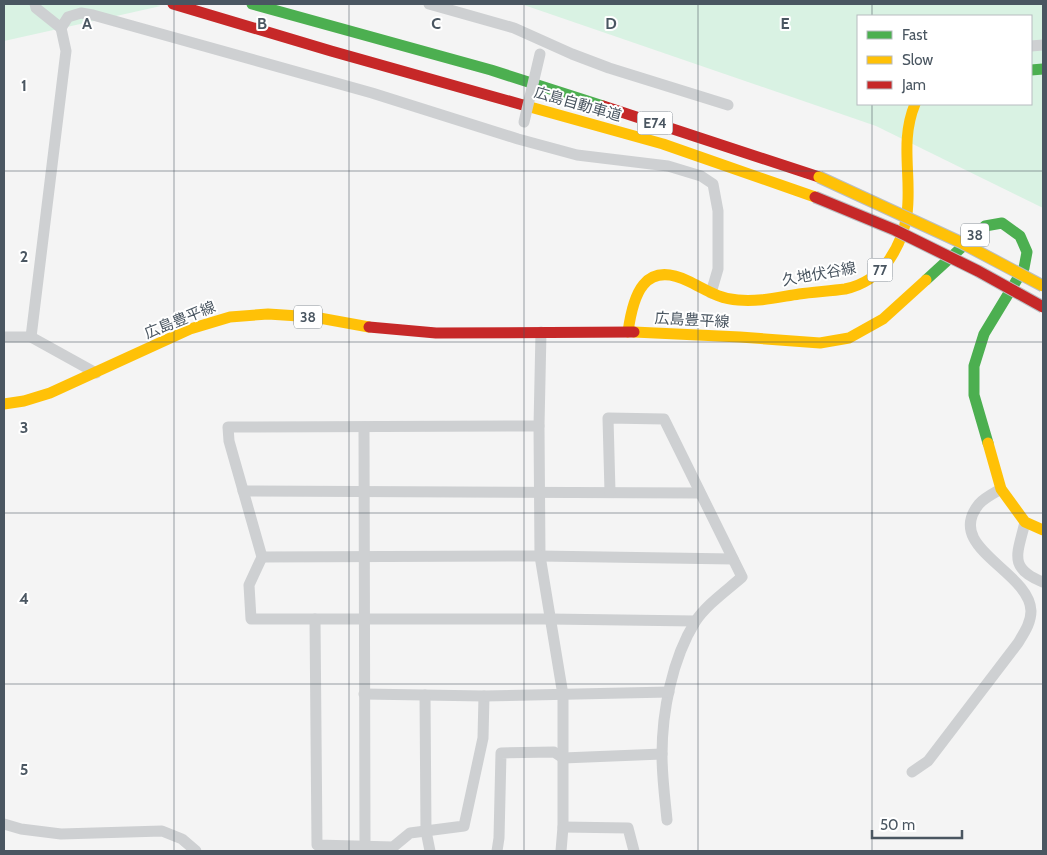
<svg xmlns="http://www.w3.org/2000/svg" width="1047" height="855" viewBox="0 0 1047 855" font-family="Cabin,'Noto Sans JP',sans-serif">
  <style>
    .green { fill: #d9f2e3; fill-rule: evenodd }
    .lines { fill: none; stroke-linecap: round; stroke-linejoin: round }
    .street { stroke: #ced0d2; stroke-width: 11 }
    .fast { stroke: #4caf50; stroke-width: 11 }
    .slow { stroke: #ffc107; stroke-width: 11 }
    .jam { stroke: #c62828; stroke-width: 11 }
    .slow-bridge-casing { stroke: #b9bec3; stroke-width: 13; stroke-linecap: butt }
    .jam-bridge-casing { stroke: #b9bec3; stroke-width: 13; stroke-linecap: butt }
    .street-bridge { stroke: #ced0d2; stroke-width: 11 }
    .slow-bridge { stroke: #ffc107; stroke-width: 11 }
    .jam-bridge { stroke: #c62828; stroke-width: 11 }
    .grid { fill: none; stroke: #4a5661; stroke-width: 1; stroke-opacity: 0.55 }
    .labels { text-anchor: middle; dominant-baseline: central; stroke-width: 4; stroke-linejoin: round; paint-order: stroke }
    .shield { fill: #fff; stroke: #808990; stroke-width: 1 }
    .shield-label { font-size: 14px; font-weight: bold; fill: #4a5661 }
    .street-label { font-size: 15px; fill: #4a5661; stroke: #fff }
    .grid-label { font-size: 16px; text-anchor: middle; font-weight: bold; fill: #4a5661; stroke: #fff; stroke-width: 4; stroke-linejoin: round; paint-order: stroke }
  </style>
  <rect width="100%" height="100%" fill="#f4f4f4"/>
  <!-- green -->
  <g class="green">
    <polygon points="4,4 152,4 161,6 4,41"/>
    <path d="M521 4H1043V208L876 126ZM858 16H1031V104H858Z"/>
  </g>
  <g class="lines">
    <!-- street -->
    <g class="street">
      <polyline points="35,4 36,8 61,28"/>
      <polyline points="429,4 514,28 572,54 609,68 728,105"/>
      <polyline points="1031,46 1043,45"/>
      <polyline points="541,332 539,426 540,556 563,695 563,827 561,851"/>
      <polyline points="4,337 31,337 96,373"/>
      <polyline points="31,337 66,51 61,28 68,17 81,13 93,15 372,93 518,139 577,155 668,166 701,176 713,184 718,211 718,269 711,293"/>
      <polyline points="539,426 228,427 229,441 262,557 249,585 251,619 550,619 695,621"/>
      <polyline points="243,491 700,493"/>
      <path d="M610 492 608 418 664 419 742 577C726 591 706 605 695 622 672 659 662 712 662 755 662 777 665 799 667 820"/>
      <path d="M1025 522C1018 553 1007 568 1043 582"/>
      <polyline points="262,557 540,556 733,559"/>
      <polyline points="315,619 317,845 393,847 410,833 464,826 483,738 484,696"/>
      <polyline points="364,694 484,696 669,692"/>
      <polyline points="425,695 426,831 430,851"/>
      <path d="M912 772 928 761 1018 643C1024 633 1031 623 1031 611 1030 571 943 548 979 504 984 498 994 493 1001 489"/>
      <polyline points="4,824 21,829 61,834 162,831 182,839 196,851"/>
      <polyline points="563,827 628,828 634,851"/>
      <polyline points="362,851 365,847 364,427"/>
      <polyline points="497,851 499,838 501,753 554,752 563,758 662,754"/>
    </g>
    <!-- fast -->
    <g class="fast">
      <polyline points="252,4 491,70 603,106"/>
      <polyline points="1031,70 1043,69"/>
      <polyline points="926,280 985,226 1002,223 1020,236 1027,252 1024,268 984,334 974,366 974,395 988,443"/>
    </g>
    <!-- slow -->
    <g class="slow">
      <polyline points="523,105 663,144 815,197"/>
      <path d="M628 332C633 295 644 260 688 281 705 289 719 299 738 300 759 302 779 297 799 294 814 292 830 291 845 289 864 285 877 276 889 260 927 205 893 157 915 104"/>
      <polyline points="634,332 740,337 820,343 849,338 883,319 926,280"/>
      <polyline points="4,404 24,401 50,393 190,329 230,317 268,314 314,317 369,327"/>
      <polyline points="988,443 1001,489 1025,522 1043,530"/>
    </g>
    <!-- jam -->
    <g class="jam">
      <polyline points="173,4 331,51 523,105"/>
      <polyline points="603,106 819,177"/>
      <polyline points="369,327 436,333 634,332"/>
    </g>
    <defs>
      <polyline id="slow-bridge" points="819,177 960,242 1043,286"/>
      <polyline id="jam-bridge" points="815,197 895,230 978,271 1043,307"/>
    </defs>
    <!-- slow-bridge casing -->
    <use href="#slow-bridge" class="slow-bridge-casing"/>
    <!-- jam-bridge casing -->
    <use href="#jam-bridge" class="jam-bridge-casing"/>
    <!-- street-bridge -->
    <polyline class="street-bridge" points="524,122 540,54"/>
    <!-- slow-bridge -->
    <use href="#slow-bridge" class="slow-bridge"/>
    <!-- jam-bridge -->
    <use href="#jam-bridge" class="jam-bridge"/>
  </g>
  <!-- grid -->
  <path class="grid" d="M174 4V851M349 4V851M524 4V851M698 4V851M872 4V16M872 104V851M4 171H1043M4 342H1043M4 513H1043M4 684H1043"/>
  <g class="labels">
    <!-- shield labels -->
    <g class="shield">
      <rect x="637.5" y="111.5" width="35" height="23" rx="4"/>
      <rect x="961" y="223.5" width="28" height="23" rx="4"/>
      <rect x="867.5" y="258.5" width="25" height="23" rx="4"/>
      <rect x="294" y="305.5" width="28" height="23" rx="4"/>
    </g>
    <g class="shield-label">
      <text x="655" y="123">E74</text>
      <text x="975" y="235">38</text>
      <text x="880" y="270">77</text>
      <text x="308" y="317">38</text>
    </g>
    <!-- street labels -->
    <g class="street-label">
      <text transform="translate(578 104) rotate(16)">広島自動車道</text>
      <text transform="translate(819 274) rotate(-10)">久地伏谷線</text>
      <text transform="translate(180 320) rotate(-22)">広島豊平線</text>
      <text transform="translate(692 320) rotate(3)">広島豊平線</text>
    </g>
  </g>
  <g class="grid-label">
    <text x="87" y="29">A</text>
    <text x="262" y="29">B</text>
    <text x="436" y="29">C</text>
    <text x="611" y="29">D</text>
    <text x="785" y="29">E</text>
    <text x="24" y="91">1</text>
    <text x="24" y="262">2</text>
    <text x="24" y="433">3</text>
    <text x="24" y="604">4</text>
    <text x="24" y="775">5</text>
  </g>
  <!-- border -->
  <rect width="1047" height="855" fill="none" stroke="#4a5661" stroke-width="10"/>
  <!-- legend -->
  <rect x="857" y="15" width="175" height="90" fill="#ffffff" stroke="#b7bbc0"/>
  <rect x="867" y="31" width="25" height="8" fill="#4caf50" stroke="#b7bbc0"/>
  <text x="902" y="40" font-size="15" fill="#4a5661">Fast</text>
  <rect x="867" y="56" width="25" height="8" fill="#ffc107" stroke="#b7bbc0"/>
  <text x="902" y="65" font-size="15" fill="#4a5661">Slow</text>
  <rect x="867" y="81" width="25" height="8" fill="#c62828" stroke="#b7bbc0"/>
  <text x="902" y="90" font-size="15" fill="#4a5661">Jam</text>
  <!-- scale -->
  <path d="M872 830v8h90v-8" fill="none" stroke="#4a5661" stroke-width="2.5"/>
  <text x="880" y="830" font-size="15" fill="#4a5661" stroke="#ffffff" stroke-width="4" paint-order="stroke">50 m</text>
</svg>
